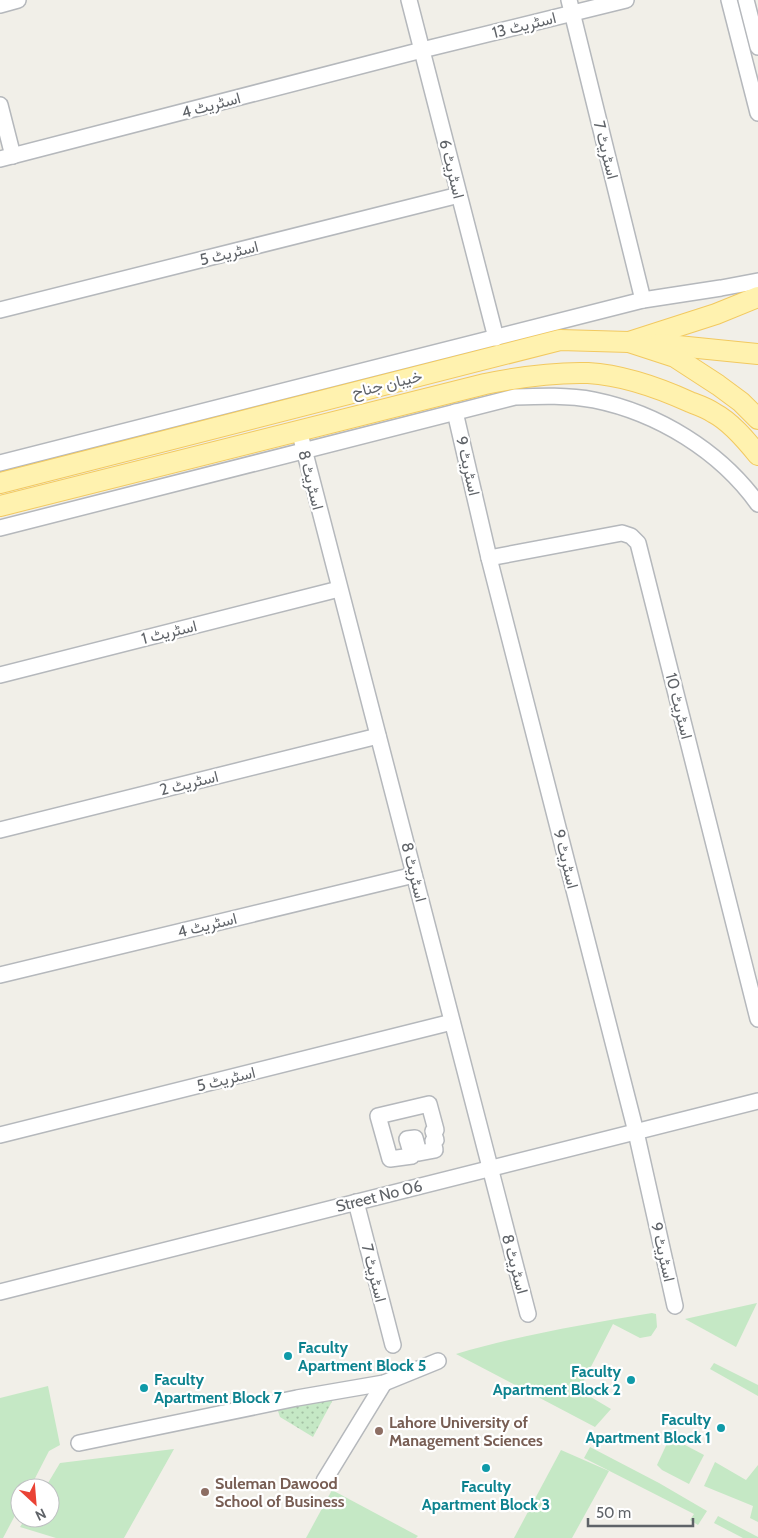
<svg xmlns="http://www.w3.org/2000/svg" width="758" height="1538" viewBox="0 0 758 1538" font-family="Cabin,Vazirmatn,sans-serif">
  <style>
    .grass { fill: url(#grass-dots) }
    .green { fill: #c5e8c5 }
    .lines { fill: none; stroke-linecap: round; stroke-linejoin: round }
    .minor-casing { stroke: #b5b8bc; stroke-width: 18 }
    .major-casing { stroke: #f2c960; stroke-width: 22 }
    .minor { stroke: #fff; stroke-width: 15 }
    .major { stroke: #fff2af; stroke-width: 20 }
    .culture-dot { fill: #0f9aa8; stroke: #fff; stroke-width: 2 }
    .education-dot { fill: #8d6e63; stroke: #fff; stroke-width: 2 }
    .labels { text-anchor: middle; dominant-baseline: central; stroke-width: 4.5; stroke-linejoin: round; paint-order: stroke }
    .street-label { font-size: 16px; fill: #5f6368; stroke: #fff }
    .culture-label { font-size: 16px; font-weight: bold; fill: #0d838f; stroke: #fff; text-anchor: start }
    .education-label { font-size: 16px; font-weight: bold; fill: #785e54; stroke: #fff; text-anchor: start }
  </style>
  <defs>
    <pattern id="grass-dots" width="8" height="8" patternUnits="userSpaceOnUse" patternTransform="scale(1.25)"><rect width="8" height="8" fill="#c5e8c5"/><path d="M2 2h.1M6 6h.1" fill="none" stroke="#a3c0a4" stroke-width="1.8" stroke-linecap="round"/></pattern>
  </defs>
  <rect width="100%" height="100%" fill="#f1efe8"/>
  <!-- grass -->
  <polygon class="grass" points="336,1394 313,1437 280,1417 277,1408"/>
  <!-- green -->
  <g class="green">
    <polygon points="757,1303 736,1347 685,1319"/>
    <path d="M652 1313 656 1314 657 1327 651 1336 640 1338 613 1324 579 1390 611 1409 595 1427 456 1354C520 1335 586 1324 652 1313Z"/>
    <polygon points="714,1363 758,1385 758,1396 710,1369"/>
    <polygon points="48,1386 60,1445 49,1451 30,1488 20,1488 20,1506 3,1538 0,1538 0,1398"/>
    <polygon points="670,1437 704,1455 689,1484 662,1470 657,1465"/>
    <polygon points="590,1447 659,1483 707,1511 698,1525 690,1520 694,1514 584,1458"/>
    <polygon points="174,1449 124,1538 56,1538 20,1527 26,1518 50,1518 50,1488 45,1488 60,1463"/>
    <polygon points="561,1450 609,1471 572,1538 514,1538"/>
    <polygon points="715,1462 746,1480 758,1465 758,1522 750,1518 753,1506 704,1486"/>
    <polygon points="332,1490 418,1536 416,1538 306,1538"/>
    <polygon points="718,1516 758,1537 758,1538 743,1538 714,1523"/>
  </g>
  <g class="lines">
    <defs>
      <g id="minor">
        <polyline points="409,0 496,338"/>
        <polyline points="569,0 643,300"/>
        <polyline points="729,0 758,113"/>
        <polyline points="746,0 758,47"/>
        <polyline points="0,5 18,0"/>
        <polyline points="0,105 13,156"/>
        <polyline points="0,159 422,50 626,0"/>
        <polyline points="0,310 459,195"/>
        <polyline points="455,412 489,558 636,1132 675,1306"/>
        <polyline points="299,430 528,1314"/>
        <polyline points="0,463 643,300 721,288 758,281"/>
        <path d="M0 528 515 397C541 396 568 395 594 400 658 413 720 451 758 504"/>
        <polyline points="489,558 622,533 631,536 638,543 758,1019"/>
        <polyline points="0,675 339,589"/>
        <polyline points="0,830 378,736"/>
        <polyline points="0,975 414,875"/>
        <polygon points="429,1104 436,1130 433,1131 436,1140 433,1141 435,1150 419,1153 415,1138 407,1139 412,1156 390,1159 378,1116"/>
        <polyline points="0,1135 452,1022"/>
        <polyline points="356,1202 393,1345"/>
        <polyline points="0,1292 758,1101"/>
        <polyline points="79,1443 297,1398 384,1383 438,1361"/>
        <polyline points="324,1481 384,1383"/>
      </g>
      <g id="major">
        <polyline points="629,342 716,314 758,297"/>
        <polyline points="658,344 758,354"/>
        <polyline points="0,483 560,340 629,342 675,357 718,385 741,402 758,419"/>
        <path d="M0 506 485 384C519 377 553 372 588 373 623 375 657 387 690 402 698 405 707 408 714 413 731 422 746 440 758 455"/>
      </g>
    </defs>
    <!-- minor casing -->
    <use href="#minor" class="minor-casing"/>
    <!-- major casing -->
    <use href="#major" class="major-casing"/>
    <!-- minor -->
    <use href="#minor" class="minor"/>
    <!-- major -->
    <use href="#major" class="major"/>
  </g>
  <!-- markers -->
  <g class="culture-dot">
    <circle cx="288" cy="1356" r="5"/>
    <circle cx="631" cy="1380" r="5"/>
    <circle cx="144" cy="1388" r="5"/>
    <circle cx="721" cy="1428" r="5"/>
    <circle cx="486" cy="1468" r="5"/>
  </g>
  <g class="education-dot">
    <circle cx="379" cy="1431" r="5"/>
    <circle cx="205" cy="1492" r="5"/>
  </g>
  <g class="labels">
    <!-- street labels -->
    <g class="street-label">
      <text transform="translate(524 25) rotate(-14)">اسٹریٹ 13</text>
      <text transform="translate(211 105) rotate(-15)">اسٹریٹ 4</text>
      <text transform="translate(606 150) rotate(76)">اسٹریٹ 7</text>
      <text transform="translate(452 169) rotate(76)">اسٹریٹ 6</text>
      <text transform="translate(229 253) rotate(-14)">اسٹریٹ 5</text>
      <text transform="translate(387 384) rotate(-14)">خیبان جناح</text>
      <text transform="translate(468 466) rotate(77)">اسٹریٹ 9</text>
      <text transform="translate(311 480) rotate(76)">اسٹریٹ 8</text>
      <text transform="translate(169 632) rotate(-14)">اسٹریٹ 1</text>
      <text transform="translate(679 706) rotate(76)">اسٹریٹ 10</text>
      <text transform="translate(189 783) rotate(-14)">اسٹریٹ 2</text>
      <text transform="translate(566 859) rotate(76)">اسٹریٹ 9</text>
      <text transform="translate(414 872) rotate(76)">اسٹریٹ 8</text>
      <text transform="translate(207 925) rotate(-14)">اسٹریٹ 4</text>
      <text transform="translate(226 1079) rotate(-14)">اسٹریٹ 5</text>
      <text transform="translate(379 1196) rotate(-14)">Street No 06</text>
      <text transform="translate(663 1252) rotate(77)">اسٹریٹ 9</text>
      <text transform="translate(515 1264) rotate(75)">اسٹریٹ 8</text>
      <text transform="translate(374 1273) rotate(76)">اسٹریٹ 7</text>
    </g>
    <!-- culture labels -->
    <g class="culture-label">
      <text x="298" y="1347">Faculty<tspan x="298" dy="18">Apartment Block 5</tspan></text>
      <text x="621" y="1371" text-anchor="end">Faculty<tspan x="621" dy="18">Apartment Block 2</tspan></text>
      <text x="154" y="1379">Faculty<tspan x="154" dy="18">Apartment Block 7</tspan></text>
      <text x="711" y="1419" text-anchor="end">Faculty<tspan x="711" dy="18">Apartment Block 1</tspan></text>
      <text x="486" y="1486" text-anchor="middle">Faculty<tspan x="486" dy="18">Apartment Block 3</tspan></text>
    </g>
    <!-- education labels -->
    <g class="education-label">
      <text x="389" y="1422">Lahore University of<tspan x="389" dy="18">Management Sciences</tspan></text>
      <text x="215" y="1483">Suleman Dawood<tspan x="215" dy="18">School of Business</tspan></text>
    </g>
  </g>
  <!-- north arrow -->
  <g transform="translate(35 1503) rotate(154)"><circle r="24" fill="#ffffff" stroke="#bfc1c3"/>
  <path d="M0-4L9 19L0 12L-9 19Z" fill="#ea4335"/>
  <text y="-8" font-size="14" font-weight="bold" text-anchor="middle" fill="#5f6368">N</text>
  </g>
  <!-- scale -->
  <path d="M588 1518v8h105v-8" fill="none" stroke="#5f6368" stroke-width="2.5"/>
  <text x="596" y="1518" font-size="15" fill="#5f6368" stroke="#ffffff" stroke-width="4" paint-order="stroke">50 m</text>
</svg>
